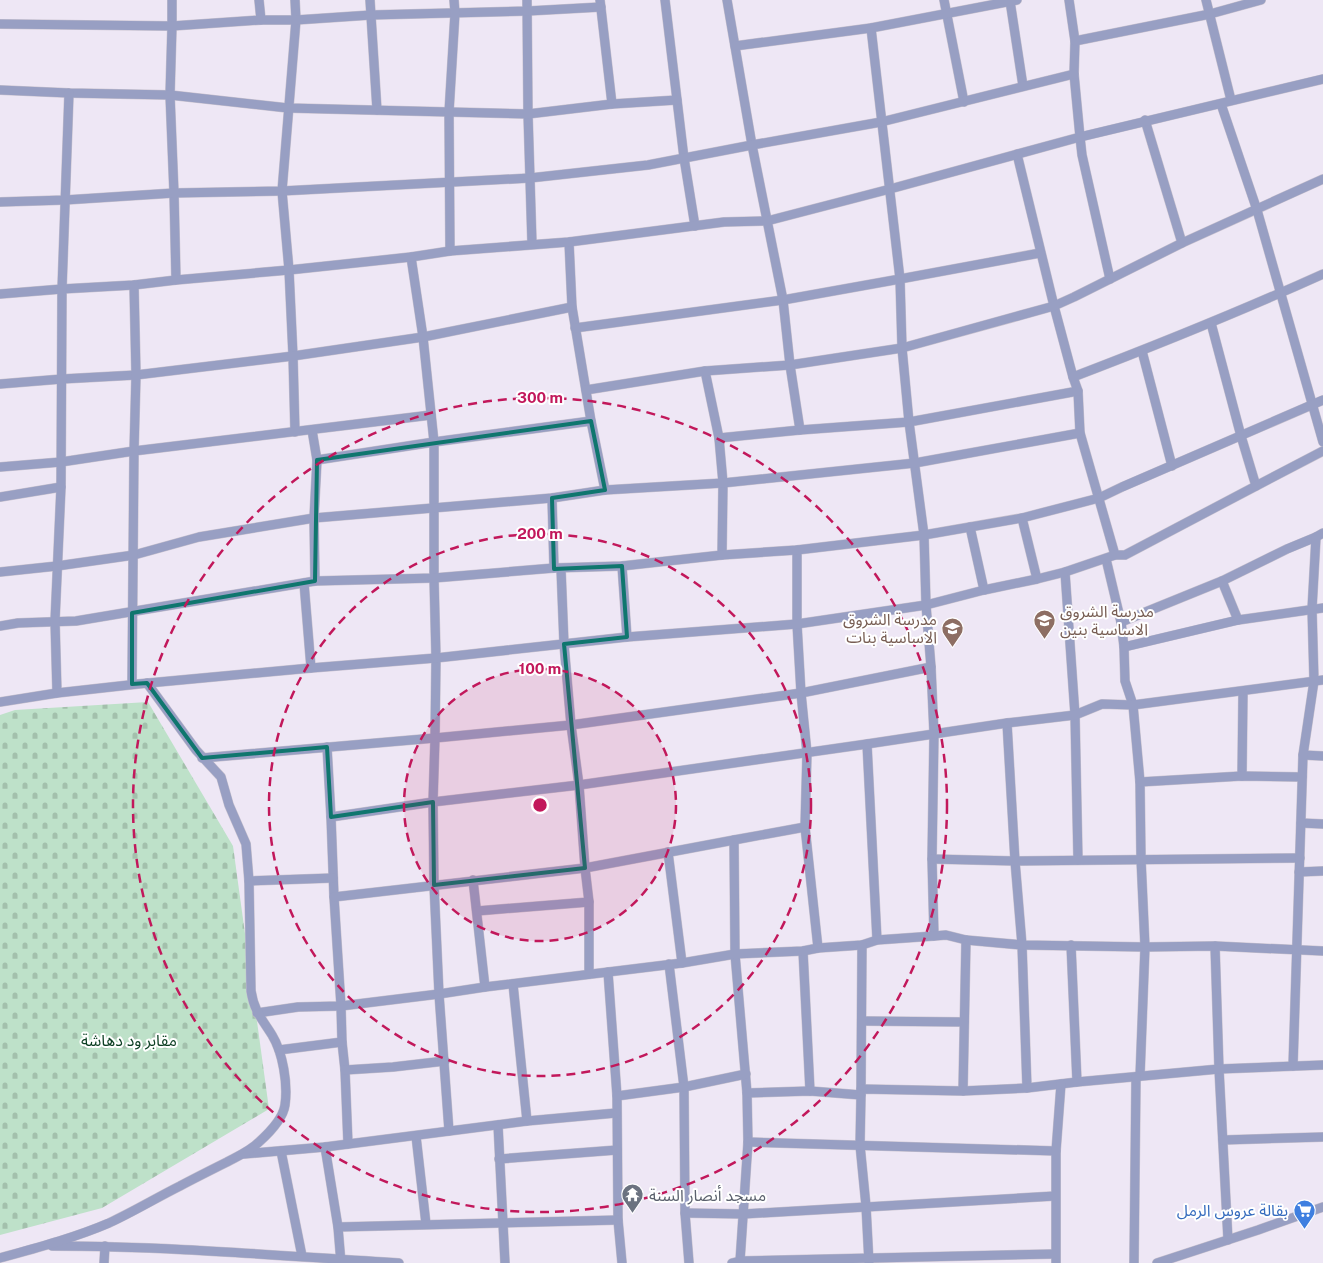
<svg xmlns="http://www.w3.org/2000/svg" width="1323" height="1263" viewBox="0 0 1323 1263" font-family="'Public Sans','Noto Sans Arabic',sans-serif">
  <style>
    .cemetery { fill: url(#cemetery-stones) }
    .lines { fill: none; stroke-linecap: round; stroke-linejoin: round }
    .minor-casing { stroke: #c8c2ce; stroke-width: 10 }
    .minor { stroke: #989fc3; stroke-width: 9 }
    .marked { fill: none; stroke: #0f766e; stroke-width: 4; stroke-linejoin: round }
    .ring { fill: none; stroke: #c2185b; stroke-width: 2.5; stroke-dasharray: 9 6 }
    .labels { text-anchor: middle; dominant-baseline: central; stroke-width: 4; stroke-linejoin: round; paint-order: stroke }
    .education-label { font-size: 16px; fill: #785e54; stroke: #fff; text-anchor: start }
    .park-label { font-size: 16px; fill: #0b3e22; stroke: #fff }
    .worship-label { font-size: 16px; fill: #5b616d; stroke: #fff; text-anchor: start }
    .shop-label { font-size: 16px; fill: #366cbe; stroke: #fff; text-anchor: end }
    .centre { fill: #c2185b; stroke: #fff; stroke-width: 2.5 }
    .ring-label { font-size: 15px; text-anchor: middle; font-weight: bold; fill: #c2185b; stroke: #fff; stroke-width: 4; stroke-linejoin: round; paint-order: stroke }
  </style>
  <defs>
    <pattern id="cemetery-stones" width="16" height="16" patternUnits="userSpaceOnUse" patternTransform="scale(1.25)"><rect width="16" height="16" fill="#bee1c9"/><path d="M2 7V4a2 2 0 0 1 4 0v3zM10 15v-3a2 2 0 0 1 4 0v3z" fill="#a3c0ac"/></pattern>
  </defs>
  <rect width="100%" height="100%" fill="#eee7f5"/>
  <!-- cemetery -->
  <polygon class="cemetery" points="148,702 233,846 269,1109 102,1208 0,1235 0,715 15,710"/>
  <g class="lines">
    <defs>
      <g id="minor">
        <polyline points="172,0 172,26 170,95 174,193 176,280"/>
        <polyline points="259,0 261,20"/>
        <polyline points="295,0 296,20 282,191 289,270 293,356 295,432"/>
        <polyline points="370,0 377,110"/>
        <polyline points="527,0 528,114 532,244"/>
        <polyline points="600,0 612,104"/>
        <polyline points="665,0 684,158 695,226"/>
        <polyline points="727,0 752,145 783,300 790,365 800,430"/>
        <polyline points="944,0 964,102"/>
        <polyline points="1069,0 1075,41 1074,74 1080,137 1082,155 1110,279"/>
        <polyline points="1206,0 1231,100"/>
        <polyline points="1010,1 1023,86"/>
        <polyline points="0,24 172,26 261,20 296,20 371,15 528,11 601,7"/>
        <polyline points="871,28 900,279 902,348 909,422 924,535 926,605 931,667 934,734 932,859 934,936"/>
        <polyline points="1075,41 1210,14 1261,0"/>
        <polyline points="735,46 871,28 1017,0"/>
        <polyline points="0,90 69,93 170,95 288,108 528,114 612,104 677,100"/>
        <polyline points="1221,104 1257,210 1323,442"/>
        <polyline points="1145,120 1182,243"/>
        <polyline points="1017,154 1054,306 1073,377 1078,391 1080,433 1115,555"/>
        <polyline points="0,202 65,200 174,193 282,191 530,178 648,165 752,145 881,122 1074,74"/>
        <polyline points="569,242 572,307 591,421 605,490"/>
        <polyline points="450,251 449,112 455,13 454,0"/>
        <polyline points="411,257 423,337 434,442 434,578 436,658 435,738 433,802 434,885 439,994 449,1131"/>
        <polyline points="0,294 62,289 134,285 176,280 289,270 411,257 450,251 569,242 724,222 767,221 890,189 1080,137 1323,79"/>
        <polyline points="1211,323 1241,436 1256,486"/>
        <polyline points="575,328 783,300 900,279 1040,253"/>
        <polyline points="1142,351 1172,466"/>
        <polyline points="705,371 719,438 723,483 722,555"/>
        <path d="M1073 377C1157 345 1241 311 1323 274"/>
        <polyline points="0,384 62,379 136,375 293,356 423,337 572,307"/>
        <polyline points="586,390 705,371 790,365 902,348 1054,306 1074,297 1182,243 1323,179"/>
        <polyline points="312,430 317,460 314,518 315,581"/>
        <polyline points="719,438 800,430 909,422 1078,391"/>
        <polyline points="317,460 434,442 591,421"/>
        <polyline points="0,467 61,462 134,451 431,415"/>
        <polyline points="0,497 61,487"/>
        <polyline points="552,498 554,568"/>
        <polyline points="1022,518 1037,579"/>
        <polyline points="970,527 984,590"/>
        <polyline points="797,550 797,624 801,693 807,753 805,827 818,948"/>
        <polyline points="1106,559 1121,622 1124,647 1125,681 1133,705 1140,782 1141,859 1145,947 1140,1076"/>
        <polyline points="622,566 627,637"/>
        <polyline points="561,569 564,644 571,725 579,785 585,868 589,902 589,974"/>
        <polyline points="0,572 57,566 134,555 199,537 314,518 552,498 605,490 723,483 915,463 1080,433"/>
        <polyline points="1065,572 1075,715 1078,860"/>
        <polyline points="1222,581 1238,620"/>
        <polyline points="304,583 311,668"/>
        <polyline points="1121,622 1222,581 1287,549 1316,537 1323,533"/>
        <polyline points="0,626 18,623 76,621 315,581 434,578 554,568 622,566 722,555 797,550 924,535 1022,518 1099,498 1122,487 1323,400"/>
        <polyline points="1124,647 1238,620 1323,608"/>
        <polyline points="132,684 134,451 136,375 134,285"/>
        <polyline points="57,693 55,621 61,487 62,289 69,93"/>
        <polyline points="0,702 57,693 138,684 311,668 436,658 627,637 797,624 926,605 984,590 1037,579 1065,572 1115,555 1125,555 1256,486 1323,451"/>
        <polyline points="1007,723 1015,861 1022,945 1027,1088"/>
        <polyline points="867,744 877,940"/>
        <polyline points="327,747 331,817 334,897 341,1006 342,1042 345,1070 348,1144"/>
        <polyline points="1303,755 1323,756"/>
        <polyline points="202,758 435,738 571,725 801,693 931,667"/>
        <polyline points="1242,776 1243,692"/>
        <polyline points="1140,782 1242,776 1302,777"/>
        <polyline points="331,817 433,802 579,785 867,744 1007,723 1075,715 1102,704 1133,705 1323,680"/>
        <polyline points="1301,823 1323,824"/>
        <polyline points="734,840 735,954 747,1093 748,1142 740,1261"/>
        <polyline points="668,852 682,963"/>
        <polyline points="932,859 1015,861 1300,858"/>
        <polyline points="1299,872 1323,871"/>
        <polyline points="473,880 485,987"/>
        <polyline points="249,881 333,878"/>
        <polyline points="334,897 585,868 734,840 805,827"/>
        <polyline points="477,911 589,902"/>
        <polyline points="1071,945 1077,1082"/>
        <polyline points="1215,946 1219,1069 1228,1240"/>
        <polyline points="803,951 810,1091"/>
        <polyline points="669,964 684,1087 685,1213 689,1263"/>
        <polyline points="608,972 617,1096 618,1220 622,1263"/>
        <polyline points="513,984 527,1121"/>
        <polyline points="257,1013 298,1007 341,1006 439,994 485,987 682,963 735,954 803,951 818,948 862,945 877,940 934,936 946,935 966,940 1022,945 1145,947 1215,946 1323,951"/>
        <polyline points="862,1021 964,1022"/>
        <polyline points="279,1050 342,1042"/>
        <polyline points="1293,1066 1303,755 1314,681 1312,609 1316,537"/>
        <polyline points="345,1070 393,1067 445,1061"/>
        <polyline points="861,1089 862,945"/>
        <polyline points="963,1091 966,940"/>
        <polyline points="747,1093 810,1091 861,1095 861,1089 963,1091 1027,1088 1077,1082 1219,1069 1323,1065"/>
        <polyline points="861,1095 860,1145 866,1206 869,1263"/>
        <polyline points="617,1096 684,1087 746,1074"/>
        <polyline points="498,1125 505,1263"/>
        <polyline points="416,1136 426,1224"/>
        <polyline points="1223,1140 1323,1137"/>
        <polyline points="748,1142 1056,1151"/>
        <polyline points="325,1147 338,1227 341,1263"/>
        <polyline points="281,1151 302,1256"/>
        <polyline points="244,1154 325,1147 527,1121 616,1113"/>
        <polyline points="499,1159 617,1150"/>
        <polyline points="685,1213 744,1214 1055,1196"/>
        <polyline points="338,1227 618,1220"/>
        <path d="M52 1246C168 1246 283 1256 399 1263"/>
        <path d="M0 1258C36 1248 74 1238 109 1223 133 1212 156 1198 180 1186 195 1178 211 1170 227 1162 238 1156 250 1151 259 1142 269 1133 283 1119 285 1105 288 1084 283 1053 272 1035 262 1019 254 1011 251 991L249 881 246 844 229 805 221 777 196 750 147 683"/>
        <polyline points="104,1263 105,1246"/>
        <polyline points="732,1263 740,1261 1055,1254"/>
        <polyline points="1056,1263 1056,1151 1061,1084"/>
        <polyline points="1134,1263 1136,1077"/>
        <polyline points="1157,1263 1258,1230 1323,1207"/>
      </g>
    </defs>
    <!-- minor casing -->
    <use href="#minor" class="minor-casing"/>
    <!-- minor -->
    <use href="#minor" class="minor"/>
  </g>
  <!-- marked area -->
  <path class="marked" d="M591 421 605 490 552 498 554 569 622 566 627 637 564 644 585 868 434 885 433 802 331 817 327 747 202 758 147 683 132 684V613L315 581 317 460Z"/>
  <!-- distance rings -->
  <circle cx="540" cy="805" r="136" fill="#c2185b" fill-opacity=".12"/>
  <g class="ring">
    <circle cx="540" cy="805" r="136"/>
    <circle cx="540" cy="805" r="271"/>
    <circle cx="540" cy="805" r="407"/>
  </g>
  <!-- icons -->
  <defs>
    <symbol id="school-pin" viewBox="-11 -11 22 30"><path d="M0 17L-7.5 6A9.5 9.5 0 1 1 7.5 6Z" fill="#8d6e63" stroke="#fff"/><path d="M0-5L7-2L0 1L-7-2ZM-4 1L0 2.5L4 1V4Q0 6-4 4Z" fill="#fff"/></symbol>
    <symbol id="temple-pin" viewBox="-11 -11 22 30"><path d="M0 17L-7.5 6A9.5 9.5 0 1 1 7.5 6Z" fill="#6b7280" stroke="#fff"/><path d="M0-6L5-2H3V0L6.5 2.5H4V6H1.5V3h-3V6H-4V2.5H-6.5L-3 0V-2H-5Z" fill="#fff"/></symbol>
    <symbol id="supermarket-pin" viewBox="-11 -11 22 30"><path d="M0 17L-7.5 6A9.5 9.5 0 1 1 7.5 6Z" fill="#3f7fe0" stroke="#fff"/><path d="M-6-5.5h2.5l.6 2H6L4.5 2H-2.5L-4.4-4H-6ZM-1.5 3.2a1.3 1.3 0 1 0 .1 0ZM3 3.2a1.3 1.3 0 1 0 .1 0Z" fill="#fff"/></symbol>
  </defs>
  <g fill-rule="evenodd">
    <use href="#school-pin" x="1032" y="608" width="25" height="34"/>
    <use href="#school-pin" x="940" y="616" width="25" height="34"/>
    <use href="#temple-pin" x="620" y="1182" width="25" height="34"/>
    <use href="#supermarket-pin" x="1292" y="1198" width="25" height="34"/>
  </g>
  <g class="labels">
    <!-- education labels -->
    <g class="education-label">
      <text x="1060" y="611">مدرسة الشروق<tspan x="1060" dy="18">الاساسية بنين</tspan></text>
      <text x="937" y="619" text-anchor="end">مدرسة الشروق<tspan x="937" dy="18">الاساسية بنات</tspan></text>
    </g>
    <!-- park labels -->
    <g class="park-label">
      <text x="129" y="1040">مقابر ود دهاشة</text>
    </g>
    <!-- worship labels -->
    <g class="worship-label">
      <text x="649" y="1195">مسجد أنصار السنة</text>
    </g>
    <!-- shop labels -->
    <g class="shop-label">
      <text x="1288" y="1210">بقالة عروس الرمل</text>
    </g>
  </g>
  <circle cx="540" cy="805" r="8" class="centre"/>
  <g class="ring-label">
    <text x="540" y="403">300 m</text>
    <text x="540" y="539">200 m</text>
    <text x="540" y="674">100 m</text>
  </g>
</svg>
